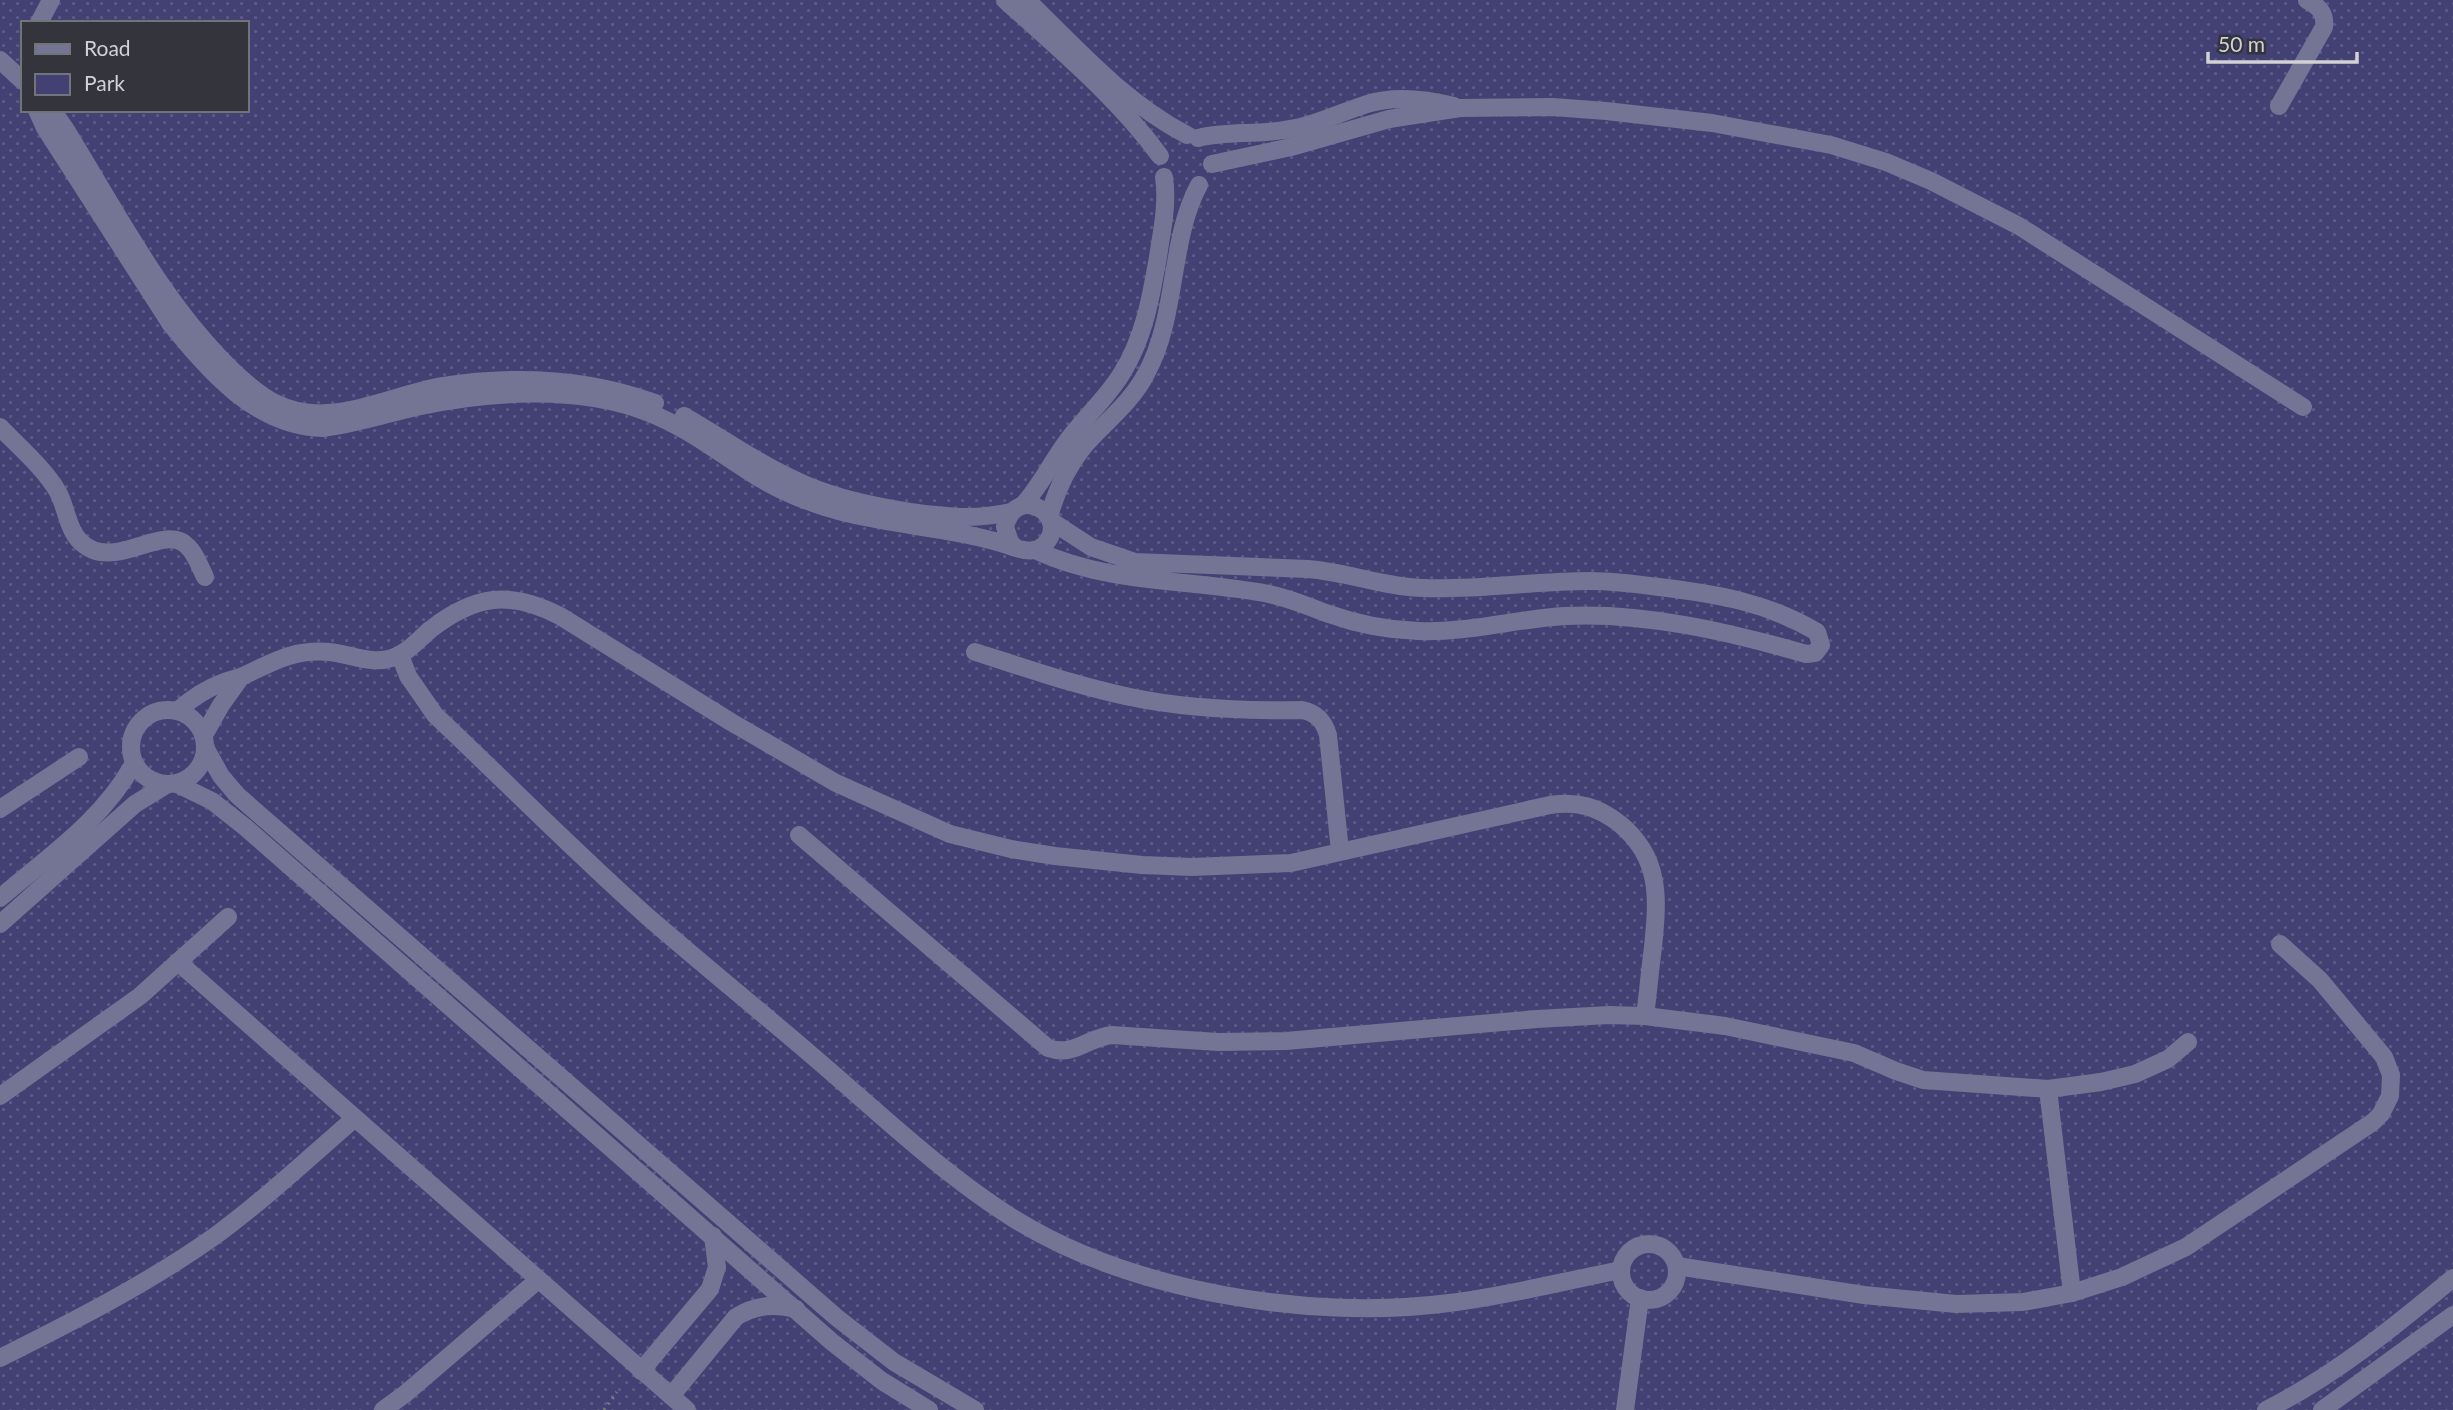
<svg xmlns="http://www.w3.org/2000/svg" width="2453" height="1410" viewBox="0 0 2453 1410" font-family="Lato,sans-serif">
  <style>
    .green { fill: url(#green-dots); fill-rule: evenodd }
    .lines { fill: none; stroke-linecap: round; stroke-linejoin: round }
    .path { stroke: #797980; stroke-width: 3.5; stroke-dasharray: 2 5; stroke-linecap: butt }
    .minor { stroke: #747494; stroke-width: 18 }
  </style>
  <defs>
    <pattern id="green-dots" width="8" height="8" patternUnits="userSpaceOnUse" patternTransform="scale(1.75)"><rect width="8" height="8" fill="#434074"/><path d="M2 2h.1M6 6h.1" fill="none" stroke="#5d5b87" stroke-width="1.8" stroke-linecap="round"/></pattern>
  </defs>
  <rect width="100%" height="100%" fill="#34353c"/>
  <!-- green -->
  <path class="green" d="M0 0H2453V1410H0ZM23 23H247V110H23Z"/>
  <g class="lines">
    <!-- path -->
    <polyline class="path" points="604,1410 617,1392"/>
    <!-- minor -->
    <g class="minor">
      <path d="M1005 0C1060 50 1116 96 1160 156"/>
      <path d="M1027 0C1077 49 1125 103 1187 135"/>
      <polyline points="39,23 51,0"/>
      <polyline points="0,60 23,81"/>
      <path d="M2279 106 2324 27C2326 13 2318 6 2307 0"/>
      <path d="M37 110 45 128 170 323C209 371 256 427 323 428 356 424 388 413 421 406 492 391 578 386 647 412 687 427 720 454 756 476 792 498 834 512 875 519 920 528 973 532 1016 548 1026 551 1036 553 1045 544 1071 516 1016 482 1005 527L1010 542 1016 548"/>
      <path d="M52 110 66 130C116 211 160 298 227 365 242 380 258 395 277 404 329 430 389 395 442 386 514 375 587 378 655 403"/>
      <path d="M1198 138C1226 131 1255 135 1284 130 1314 126 1339 113 1367 104 1395 95 1426 99 1454 106"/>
      <polyline points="1212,164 1291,147 1389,119 1460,108 1553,107 1606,111 1712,123 1831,145 1886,162 1931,181 2019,226 2303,407"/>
      <path d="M684 416C724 439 763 467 806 485 839 499 874 506 910 512 945 517 976 520 1011 512"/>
      <path d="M0 427C19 447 44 468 58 492 69 513 67 539 93 550 123 562 166 526 186 545 195 552 200 567 205 577"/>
      <path d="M1023 505C1041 485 1052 461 1068 440 1085 417 1107 398 1122 373 1144 338 1151 297 1158 257 1162 230 1168 204 1164 177"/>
      <path d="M1049 517C1056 491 1067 467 1084 446 1105 422 1131 403 1146 374 1178 316 1169 240 1199 185"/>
      <path d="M1035 550C1108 584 1186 579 1264 593 1287 597 1307 606 1329 614 1357 624 1388 630 1418 631 1467 633 1516 619 1565 616 1644 612 1730 632 1806 654L1815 653 1821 645 1817 632C1766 602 1717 594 1659 587 1636 584 1613 581 1590 581 1534 581 1479 590 1424 588 1384 587 1347 572 1308 569L1135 562 1091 547 1051 521"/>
      <path d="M975 652C1026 668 1077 686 1130 697 1187 709 1244 711 1302 710 1317 713 1324 721 1328 735L1340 851"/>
      <path d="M400 655 408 676 435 715C506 782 575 852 648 917 701 963 755 1007 809 1053 875 1109 942 1174 1016 1220 1133 1292 1313 1321 1449 1303 1507 1296 1564 1281 1621 1270"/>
      <circle cx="168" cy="747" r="37"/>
      <path d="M177 711C191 699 205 689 222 683 229 680 236 679 243 676 273 662 293 649 329 652 351 654 371 665 392 658 408 653 419 639 431 629 475 595 510 590 560 616L731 722 836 783 950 834 1011 849 1055 856 1142 865 1192 867 1291 863 1550 805C1577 801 1597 806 1620 824 1661 858 1658 898 1653 947 1650 970 1648 993 1645 1016"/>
      <polyline points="204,735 221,705 241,677"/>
      <polyline points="206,749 221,776 237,795 836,1317 894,1362 975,1410"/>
      <polyline points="177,784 212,801 245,827 832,1342 882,1381 929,1410"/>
      <polyline points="0,809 79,757"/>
      <path d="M799 835 1048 1048C1075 1057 1086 1038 1112 1035L1218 1042 1286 1041 1537 1019 1609 1015 1645 1016 1725 1026 1854 1053 1896 1071 1923 1080 2048 1089 2101 1082 2135 1074 2168 1059 2188 1042"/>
      <path d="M0 898C49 856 103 820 134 763"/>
      <polyline points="0,924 135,804 166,785"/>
      <polyline points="178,962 687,1410"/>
      <polyline points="2048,1089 2072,1293"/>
      <polyline points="0,1096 140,996 228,917"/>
      <circle cx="1649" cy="1272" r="28"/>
      <polyline points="1677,1266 1864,1295 1956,1304 2023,1302 2072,1293 2122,1277 2186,1247 2373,1122 2381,1114 2390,1096 2391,1075 2384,1057 2320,980 2280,944"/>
      <path d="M0 1358C74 1321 147 1284 215 1236 264 1200 309 1158 355 1118"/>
      <polyline points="641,1371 710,1289 717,1267 713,1236"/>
      <path d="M671 1396 736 1317C755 1305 774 1303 796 1309"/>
      <polyline points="383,1410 405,1394 538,1280"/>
      <polyline points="1625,1410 1640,1298"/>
      <path d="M2266 1410C2334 1376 2394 1327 2453 1278"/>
      <polyline points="2322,1410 2453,1315"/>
    </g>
  </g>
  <!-- legend -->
  <rect x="21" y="21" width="228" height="91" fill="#34353c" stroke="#73737a" stroke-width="2"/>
  <rect x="35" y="44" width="35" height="10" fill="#747494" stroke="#73737a" stroke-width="2"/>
  <text x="84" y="56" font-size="21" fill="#d1d1d6">Road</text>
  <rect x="35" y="74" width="35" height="21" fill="#434074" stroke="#73737a" stroke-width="2"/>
  <text x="84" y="91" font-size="21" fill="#d1d1d6">Park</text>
  <!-- scale -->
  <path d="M2208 52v10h149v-10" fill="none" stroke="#d1d1d6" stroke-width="3.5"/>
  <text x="2218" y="52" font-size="21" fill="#d1d1d6" stroke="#34353c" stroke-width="5" paint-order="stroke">50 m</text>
</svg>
